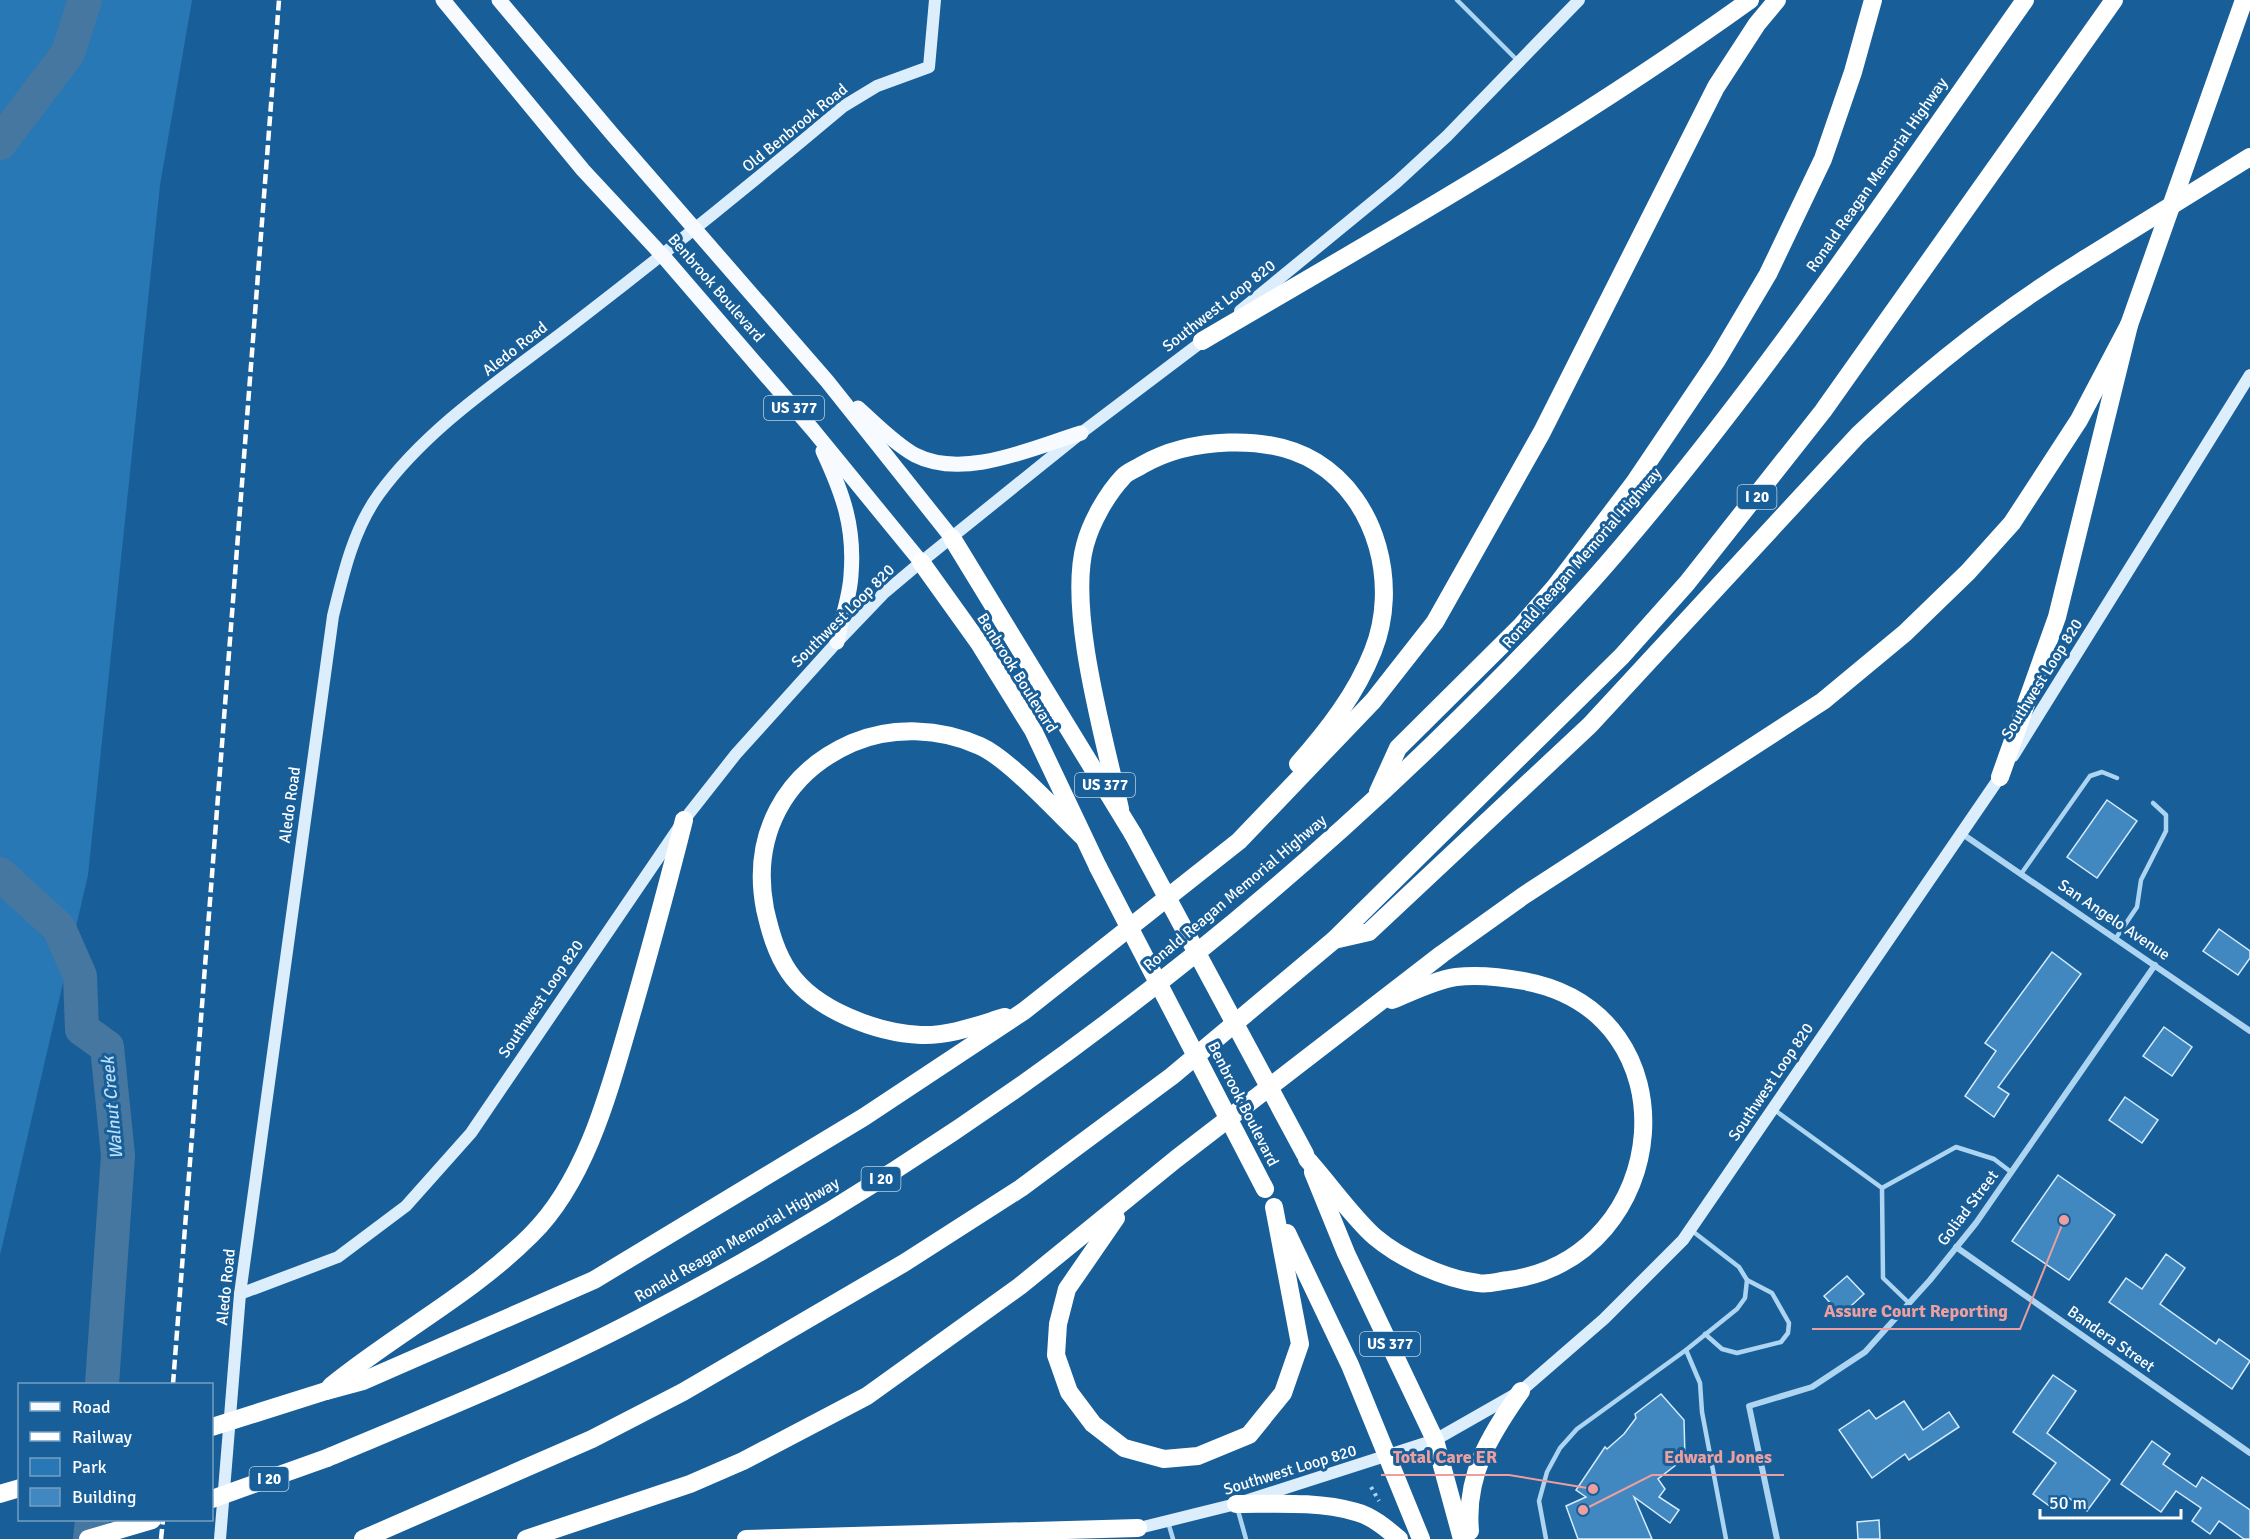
<svg xmlns="http://www.w3.org/2000/svg" width="2250" height="1539" viewBox="0 0 2250 1539" font-family="Signika,sans-serif">
  <style>
    .green { fill: #2878b5 }
    .lines { fill: none; stroke-linecap: round; stroke-linejoin: round }
    .river { stroke: #4677a0; stroke-width: 34 }
    .building { fill: #4188c0; stroke: #d5ebfc; stroke-width: 1.5 }
    .path { stroke: #add4f1; stroke-width: 4; stroke-dasharray: 3 4.5; stroke-linecap: butt }
    .lane { stroke: #add4f1; stroke-width: 4.5 }
    .street { stroke: #add4f1; stroke-width: 6 }
    .secondary { stroke: #dcedfc; stroke-width: 12 }
    .primary { stroke: #f7fbff; stroke-width: 15 }
    .highway { stroke: #fff; stroke-width: 18 }
    .rail { stroke: #fff; stroke-width: 4.5; stroke-dasharray: 10 4.5; stroke-linecap: butt }
    .highway-bridge { stroke: #fff; stroke-width: 18 }
    .labels { text-anchor: middle; dominant-baseline: central; stroke-width: 6; stroke-linejoin: round; paint-order: stroke }
    .shield { fill: #185f99; stroke: #bacfe0; stroke-width: 1.5 }
    .shield-label { font-size: 15px; font-weight: bold; fill: #fff }
    .street-label { font-size: 16px; fill: #fff; stroke: #185f99 }
    .water-label { font-size: 18px; font-style: italic; fill: #baddf8; stroke: #185f99 }
    .leader { fill: none; stroke: #ed9e9e; stroke-width: 2 }
    .callout-dot { fill: #ed9e9e; stroke: #185f99; stroke-width: 2 }
    .callout-label { font-size: 18px; text-anchor: middle; font-weight: bold; fill: #ed9e9e; stroke: #185f99; stroke-width: 6; stroke-linejoin: round; paint-order: stroke }
  </style>
  <rect width="100%" height="100%" fill="#185f99"/>
  <!-- green -->
  <polygon class="green" points="0,0 192,0 160,185 88,875 0,1255"/>
  <g class="lines">
    <!-- river -->
    <g class="river">
      <polyline points="0,143 68,53 85,0"/>
      <polyline points="0,874 59,928 80,976 82,1029 107,1047 118,1155 102,1384"/>
      <polyline points="90,1539 92,1520"/>
    </g>
  </g>
  <!-- building -->
  <g class="building">
    <polygon points="2107,800 2137,821 2097,878 2067,857"/>
    <polygon points="2219,929 2250,951 2250,958 2238,975 2203,951"/>
    <polygon points="2052,952 2081,974 1998,1087 2009,1094 1994,1117 1965,1096 1996,1051 1985,1043"/>
    <polygon points="2164,1027 2192,1047 2172,1076 2143,1056"/>
    <polygon points="2125,1097 2158,1120 2142,1143 2109,1120"/>
    <polygon points="2058,1175 2115,1215 2069,1280 2012,1241"/>
    <polygon points="2166,1254 2185,1268 2160,1304 2216,1344 2219,1339 2250,1361 2232,1389 2109,1302 2126,1278 2142,1289"/>
    <polygon points="1847,1276 1864,1294 1841,1315 1824,1296"/>
    <polygon points="2053,1375 2076,1391 2047,1433 2110,1480 2087,1511 2066,1496 2055,1510 2033,1494 2056,1463 2013,1432"/>
    <polygon points="1661,1394 1684,1420 1685,1458 1658,1479 1665,1489 1659,1497 1679,1510 1670,1523 1634,1497 1652,1539 1578,1539 1566,1506 1586,1497 1576,1490 1605,1447 1607,1449 1624,1434 1636,1418 1635,1414"/>
    <polygon points="1904,1401 1923,1430 1949,1412 1959,1427 1909,1460 1905,1454 1872,1478 1839,1430 1869,1410 1876,1419"/>
    <polygon points="2152,1441 2170,1454 2163,1464 2196,1487 2202,1477 2250,1510 2250,1539 2244,1539 2219,1521 2210,1534 2192,1521 2201,1508 2176,1491 2161,1512 2121,1484"/>
    <polygon points="1879,1520 1880,1539 1858,1539 1857,1522"/>
  </g>
  <g class="lines">
    <!-- path -->
    <polyline class="path" points="1371,1487 1379,1501"/>
    <!-- lane -->
    <g class="lane">
      <polyline points="1457,0 1517,60"/>
      <polyline points="2021,874 2090,776 2102,772 2117,778"/>
      <polyline points="2116,938 2137,907 2141,880 2166,831 2166,815 2153,803"/>
      <polyline points="1773,1109 1882,1188 1883,1278 1909,1303"/>
      <polyline points="1882,1188 1956,1147 1994,1159 2011,1172"/>
      <polyline points="1705,1334 1722,1349 1737,1353 1781,1342 1788,1333 1789,1323 1772,1293 1747,1280"/>
      <polyline points="1686,1350 1700,1383 1702,1412 1726,1539"/>
      <polyline points="1237,1507 1246,1539"/>
      <polyline points="1168,1522 1173,1539"/>
      <polyline points="1546,1539 1539,1501 1547,1472 1560,1448 1577,1429 1686,1350 1737,1309 1745,1298 1747,1280 1739,1267 1691,1230"/>
    </g>
    <!-- street -->
    <g class="street">
      <polyline points="1961,833 2250,1031"/>
      <polyline points="1956,1247 2250,1453"/>
      <polyline points="1777,1539 1749,1406 1812,1387 1865,1352 1930,1280 1976,1223 2155,965"/>
    </g>
    <!-- secondary -->
    <g class="secondary">
      <polyline points="1240,311 1397,182 1447,136 1579,0"/>
      <polyline points="2013,756 2250,375"/>
      <polyline points="240,1294 338,1257 406,1206 471,1133 684,820 736,754 837,642 883,594 921,562 1081,433 1208,337"/>
      <polyline points="1131,1530 1236,1504 1435,1440 1521,1391 1604,1319 1683,1240 2004,771"/>
      <path d="M220 1539 240 1294 333 616C343 575 353 530 379 494 430 424 508 375 576 322 667 252 756 180 844 106L877 86 929 67 935 0"/>
    </g>
    <!-- primary -->
    <g class="primary">
      <polyline points="443,0 583,170 663,256 813,430 921,562"/>
      <polyline points="499,0 613,135 827,381 952,538"/>
      <path d="M858 408C876 424 894 443 915 455 964 480 1032 448 1081 433"/>
      <path d="M823 451C843 494 855 527 851 575 850 597 841 620 837 642"/>
    </g>
    <!-- highway -->
    <g class="highway">
      <path d="M1202 341C1388 232 1575 126 1750 0"/>
      <polyline points="952,538 1133,834"/>
      <polyline points="921,562 979,643 1033,730 1098,867"/>
      <polyline points="2000,777 2057,617 2129,325 2244,0"/>
      <polyline points="1378,792 1398,748 1521,626 1555,587 1634,483 1717,360 1768,274 1823,159 1853,72 1873,0"/>
      <path d="M1120 809C1105 740 1067 611 1085 545 1091 522 1107 494 1123 477 1127 472 1136 469 1142 465 1189 438 1268 433 1316 462 1378 500 1399 586 1373 651 1356 694 1328 730 1298 764"/>
      <path d="M1334 940 1369 932 1590 725 1858 435C1928 368 2002 310 2085 259"/>
      <path d="M1005 1017C978 1025 950 1036 921 1035 877 1033 815 1010 789 972 776 953 770 931 765 909 751 836 784 773 852 743 892 726 940 728 980 746 1009 759 1057 812 1082 836"/>
      <path d="M1307 1159C1327 1181 1354 1219 1375 1237 1401 1259 1445 1279 1478 1283 1488 1285 1499 1281 1509 1280 1673 1257 1697 1013 1524 981 1502 977 1479 974 1456 977 1435 980 1412 992 1392 1000"/>
      <polyline points="1313,1172 1346,1253 1435,1440 1462,1539"/>
      <polyline points="1116,1218 1067,1289 1058,1324 1056,1355 1069,1392 1093,1424 1124,1448 1164,1459 1198,1456 1249,1435 1283,1393 1300,1344 1274,1207"/>
      <polyline points="1287,1233 1350,1365 1421,1539"/>
      <path d="M331 1386C396 1333 471 1295 531 1235 588 1179 611 1084 633 1009 651 946 668 884 684 820"/>
      <polyline points="326,1391 363,1381 594,1280 864,1117 1024,1011 1239,841 1373,701 1435,622 1542,432 1716,87 1757,24 1777,0"/>
      <path d="M327 1458C432 1414 539 1371 640 1318 931 1166 1199 970 1435 742 1498 681 1560 619 1617 552 1766 378 1893 187 2025 0"/>
      <polyline points="0,1494 20,1488"/>
      <path d="M1236 1504C1275 1504 1318 1501 1356 1512 1372 1516 1387 1529 1399 1539"/>
      <path d="M1470 1531C1465 1475 1490 1435 1521 1391"/>
      <polyline points="88,1539 152,1520"/>
      <polyline points="363,1539 592,1439 683,1392 904,1263 1021,1188 1172,1076 1334,940 1622,656 1687,583 1823,411 2114,0"/>
      <polyline points="526,1539 690,1484 743,1461 867,1396 1020,1286 1176,1159 1442,954 1523,896 1823,701 1905,633 1968,572 2012,523 2079,420 2129,325"/>
      <polyline points="746,1539 1138,1528"/>
    </g>
    <!-- rail -->
    <g class="rail">
      <polyline points="173,1384 279,0"/>
      <polyline points="161,1539 163,1520"/>
    </g>
    <!-- highway-bridge -->
    <g class="highway-bridge">
      <polyline points="2085,259 2250,157"/>
      <polyline points="1133,834 1305,1154"/>
      <polyline points="1098,867 1265,1189"/>
      <polyline points="212,1427 326,1391"/>
      <polyline points="212,1499 327,1458"/>
    </g>
  </g>
  <g class="labels">
    <!-- shield labels -->
    <g class="shield">
      <rect x="764" y="396" width="60" height="24" rx="4.5"/>
      <rect x="1737.5" y="485" width="39" height="24" rx="4.5"/>
      <rect x="1075" y="773" width="60" height="24" rx="4.5"/>
      <rect x="861.5" y="1167" width="39" height="24" rx="4.5"/>
      <rect x="1360" y="1332" width="60" height="24" rx="4.5"/>
      <rect x="249.5" y="1467" width="39" height="24" rx="4.5"/>
    </g>
    <g class="shield-label">
      <text x="794" y="408">US 377</text>
      <text x="1757" y="497">I 20</text>
      <text x="1105" y="785">US 377</text>
      <text x="881" y="1179">I 20</text>
      <text x="1390" y="1344">US 377</text>
      <text x="269" y="1479">I 20</text>
    </g>
    <!-- street labels -->
    <g class="street-label">
      <text transform="translate(795 128) rotate(-39)">Old Benbrook Road</text>
      <text transform="translate(1877 175) rotate(-55)">Ronald Reagan Memorial Highway</text>
      <text transform="translate(716 288) rotate(49)">Benbrook Boulevard</text>
      <text transform="translate(1219 306) rotate(-38)">Southwest Loop 820</text>
      <text transform="translate(515 349) rotate(-38)">Aledo Road</text>
      <text transform="translate(1582 558) rotate(-49)">Ronald Reagan Memorial Highway</text>
      <text transform="translate(843 616) rotate(-45)">Southwest Loop 820</text>
      <text transform="translate(1017 673) rotate(58)">Benbrook Boulevard</text>
      <text transform="translate(2042 679) rotate(-58)">Southwest Loop 820</text>
      <text transform="translate(290 805) rotate(-82)">Aledo Road</text>
      <text transform="translate(1235 893) rotate(-40)">Ronald Reagan Memorial Highway</text>
      <text transform="translate(2114 920) rotate(34)">San Angelo Avenue</text>
      <text transform="translate(541 999) rotate(-56)">Southwest Loop 820</text>
      <text transform="translate(1771 1082) rotate(-56)">Southwest Loop 820</text>
      <text transform="translate(1243 1104) rotate(63)">Benbrook Boulevard</text>
      <text transform="translate(1968 1208) rotate(-53)">Goliad Street</text>
      <text transform="translate(737 1240) rotate(-30)">Ronald Reagan Memorial Highway</text>
      <text transform="translate(226 1287) rotate(-84)">Aledo Road</text>
      <text transform="translate(2111 1339) rotate(35)">Bandera Street</text>
      <text transform="translate(1290 1470) rotate(-17)">Southwest Loop 820</text>
    </g>
    <!-- water labels -->
    <g class="water-label">
      <text transform="translate(112 1108) rotate(-95)">Walnut Creek</text>
    </g>
  </g>
  <!-- callouts -->
  <path class="leader" d="M2064 1220L2020 1329H1812M1583 1510L1652 1475H1784M1593 1489L1509 1475H1381"/>
  <g class="callout-dot">
    <circle cx="2064" cy="1220" r="6"/>
    <circle cx="1583" cy="1510" r="6"/>
    <circle cx="1593" cy="1489" r="6"/>
  </g>
  <g class="callout-label">
    <text x="1916" y="1317">Assure Court Reporting</text>
    <text x="1718" y="1463">Edward Jones</text>
    <text x="1445" y="1463">Total Care ER</text>
  </g>
  <!-- legend -->
  <rect x="18" y="1383" width="195" height="138" fill="#185f99" stroke="#749fc2" stroke-width="1.5"/>
  <rect x="30" y="1402" width="30" height="9" fill="#f7fbff" stroke="#749fc2" stroke-width="1.5"/>
  <text x="72" y="1413" font-size="18" fill="#ffffff">Road</text>
  <rect x="30" y="1432" width="30" height="9" fill="#ffffff" stroke="#749fc2" stroke-width="1.5"/>
  <text x="72" y="1443" font-size="18" fill="#ffffff">Railway</text>
  <rect x="30" y="1458" width="30" height="18" fill="#2878b5" stroke="#749fc2" stroke-width="1.5"/>
  <text x="72" y="1473" font-size="18" fill="#ffffff">Park</text>
  <rect x="30" y="1488" width="30" height="18" fill="#4188c0" stroke="#749fc2" stroke-width="1.5"/>
  <text x="72" y="1503" font-size="18" fill="#ffffff">Building</text>
  <!-- scale -->
  <path d="M2040 1509v9h141v-9" fill="none" stroke="#ffffff" stroke-width="3"/>
  <text x="2049" y="1509" font-size="18" fill="#ffffff" stroke="#185f99" stroke-width="4.5" paint-order="stroke">50 m</text>
</svg>
